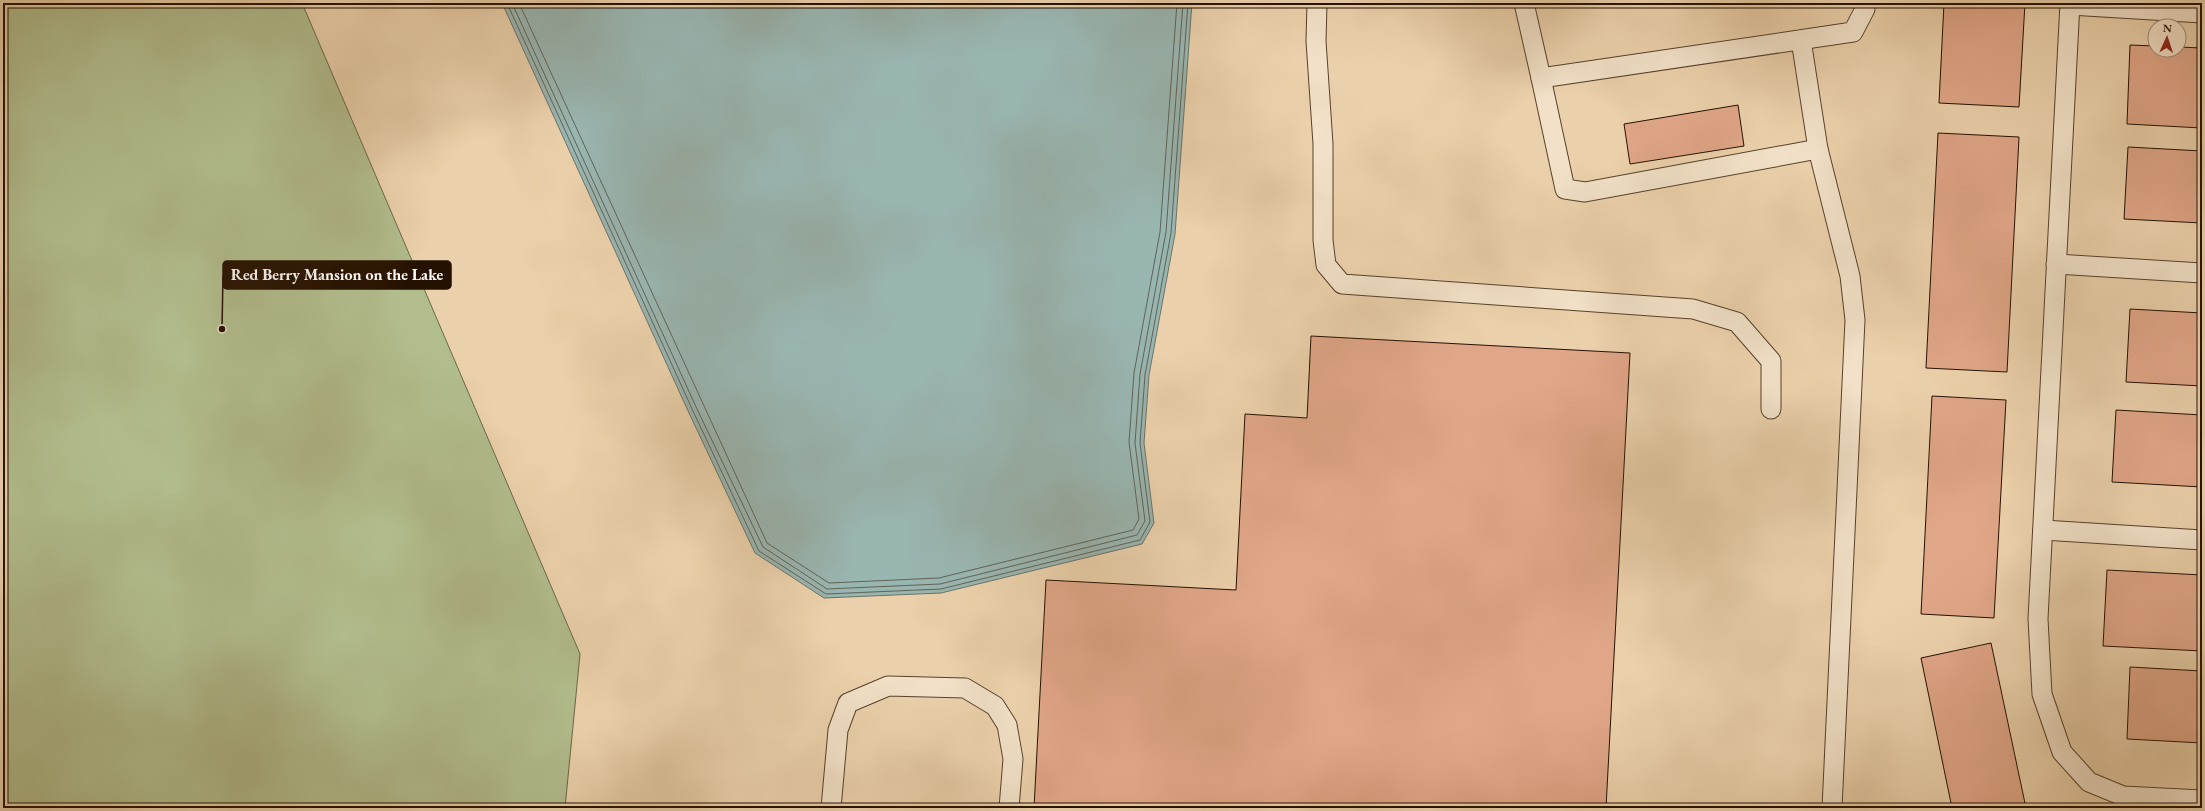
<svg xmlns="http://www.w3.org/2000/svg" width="2205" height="811" viewBox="0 0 2205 811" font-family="'EB Garamond',serif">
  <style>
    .green { fill: #b2bd8d; stroke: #6c6746 }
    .water { fill: #99b5b0; stroke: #6b736a }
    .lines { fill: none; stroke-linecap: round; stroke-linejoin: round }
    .shore { stroke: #5f6358; stroke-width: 1 }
    .building { fill: #e0a688; stroke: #251100 }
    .lane-casing { stroke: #56412b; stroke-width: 21 }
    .lane { stroke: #f2e1c8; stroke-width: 19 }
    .leader { fill: none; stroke: #251100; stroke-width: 1.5 }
    .callout-dot { fill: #251100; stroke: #f2e1c8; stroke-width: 1.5 }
    .callout { fill: #251100; stroke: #251100; stroke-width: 1.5 }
    .callout-label { font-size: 16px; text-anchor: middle; font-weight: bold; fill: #fff }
  </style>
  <rect width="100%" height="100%" fill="#ebd1ab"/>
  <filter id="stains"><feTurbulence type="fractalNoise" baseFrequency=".005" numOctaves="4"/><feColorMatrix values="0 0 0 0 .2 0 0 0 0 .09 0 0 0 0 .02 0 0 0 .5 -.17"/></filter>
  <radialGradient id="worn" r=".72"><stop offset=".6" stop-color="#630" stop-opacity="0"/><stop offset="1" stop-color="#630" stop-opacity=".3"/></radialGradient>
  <!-- green -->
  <polygon class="green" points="3,3 302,3 580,654 565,808 3,808"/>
  <!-- water -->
  <polygon class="water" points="502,3 1192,3 1175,234 1149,375 1144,443 1154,523 1142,544 941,593 824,598 755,553 689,413"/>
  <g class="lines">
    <!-- shore -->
    <g class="shore">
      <polyline points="507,3 693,411 759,551 826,594 941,589 1140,540 1150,522 1140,443 1145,375 1171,233 1188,3"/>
      <polyline points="512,3 697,409 763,547 827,589 940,584 1137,535 1145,521 1135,443 1140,374 1166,232 1183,3"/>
      <polyline points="519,3 767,543 829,583 939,578 1133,530 1139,519 1129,442 1134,373 1160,232 1177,3"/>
    </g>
  </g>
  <!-- building -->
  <g class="building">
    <polygon points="1944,3 2025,3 2019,107 1939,103"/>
    <polygon points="2130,45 2155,46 2155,50 2179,50 2179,47 2202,48 2202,128 2127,124"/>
    <polygon points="1738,105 1744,146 1630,164 1624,124"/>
    <polygon points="1938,133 2019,137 2007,372 1926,368"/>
    <polygon points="2128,147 2202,151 2202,223 2124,219"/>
    <polygon points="2130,309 2202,313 2202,386 2126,382"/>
    <polygon points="1311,336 1630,353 1606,808 1034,808 1046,580 1236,590 1245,414 1307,418"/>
    <polygon points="1932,396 2006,400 1994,618 1921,614"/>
    <polygon points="2116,410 2202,415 2202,487 2112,482"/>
    <polygon points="2107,570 2202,575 2202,651 2103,646"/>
    <polygon points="1991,643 2026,808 1952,808 1921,658"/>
    <polygon points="2130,667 2202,671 2202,743 2127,739"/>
  </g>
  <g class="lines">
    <defs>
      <g id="lane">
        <polyline points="1317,3 1316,41 1323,144 1323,240 1326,265 1342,284 1693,309 1737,322 1771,361 1771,409"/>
        <polyline points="1524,3 1541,78 1853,32 1865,9 1865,3"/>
        <polyline points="2070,3 2038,619 2042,694 2062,752 2089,782 2123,796 2202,800"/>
        <polyline points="2070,5 2202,13"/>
        <polyline points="1541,78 1565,189 1585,192 1818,149 1801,40"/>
        <polyline points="1818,149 1850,276 1855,320 1832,808"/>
        <polyline points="2056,264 2202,273"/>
        <polyline points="2043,530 2202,540"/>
        <polyline points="831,808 838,730 848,703 888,686 965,688 995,706 1007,725 1013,759 1009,808"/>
      </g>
    </defs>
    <!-- lane casing -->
    <use href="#lane" class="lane-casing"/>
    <!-- lane -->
    <use href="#lane" class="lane"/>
  </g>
  <!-- callouts -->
  <path class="leader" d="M222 329L223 275"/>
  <circle class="callout-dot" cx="222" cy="329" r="4"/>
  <rect class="callout" x="223" y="261" width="228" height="28" rx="4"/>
  <g class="callout-label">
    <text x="337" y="280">Red Berry Mansion on the Lake</text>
  </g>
  <!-- margin -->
  <rect width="2205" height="811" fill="none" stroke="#ebd1ab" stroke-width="16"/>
  <rect x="4" y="4" width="2197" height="803" fill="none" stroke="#251100" stroke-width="2"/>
  <rect x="8" y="8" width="2189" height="795" fill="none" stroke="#251100"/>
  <!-- north arrow -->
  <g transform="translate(2167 38) rotate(3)"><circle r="19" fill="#f2e1c8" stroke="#a08e78"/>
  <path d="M0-3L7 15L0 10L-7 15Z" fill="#8f2418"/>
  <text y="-6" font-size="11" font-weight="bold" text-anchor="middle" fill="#251100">N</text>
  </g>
  <rect width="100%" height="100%" filter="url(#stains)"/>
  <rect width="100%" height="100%" fill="url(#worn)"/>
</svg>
